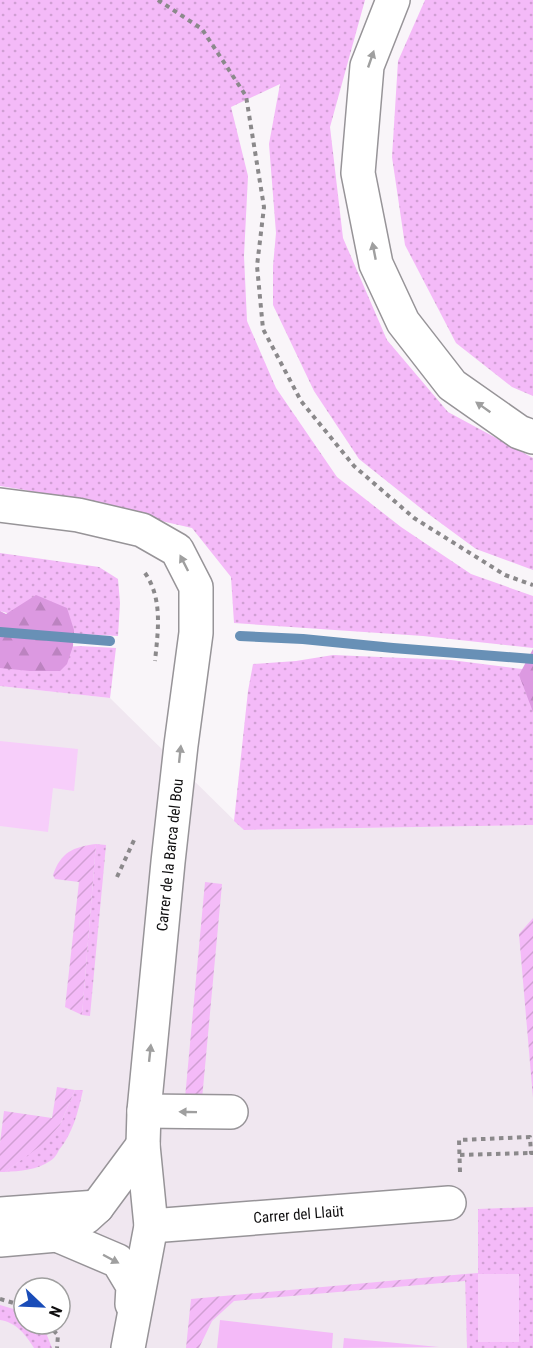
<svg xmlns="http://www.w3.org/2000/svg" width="533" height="1348" viewBox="0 0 533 1348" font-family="'Roboto Condensed',sans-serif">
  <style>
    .built { fill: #f0e7f0; fill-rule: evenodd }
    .grass { fill: url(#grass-dots) }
    .forest { fill: url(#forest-firs) }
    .garden { fill: url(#garden-furrows) }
    .pitch { fill: #f4baf8 }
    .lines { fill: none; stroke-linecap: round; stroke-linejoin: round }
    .stream { stroke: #6890b6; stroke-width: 10 }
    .building { fill: #f7cefa }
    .minor-casing { stroke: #979498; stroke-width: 36 }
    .highway-casing { stroke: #979498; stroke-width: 36 }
    .path { stroke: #8b898b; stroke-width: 4; stroke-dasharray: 4.5 4.5; stroke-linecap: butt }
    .minor { stroke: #fff; stroke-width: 33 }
    .highway { stroke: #fff; stroke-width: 33 }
    .oneway { fill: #9f9f9f }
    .labels { text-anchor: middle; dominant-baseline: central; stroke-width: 4.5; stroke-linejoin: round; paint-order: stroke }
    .street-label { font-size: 15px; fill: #0f0e0f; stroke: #fff }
  </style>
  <defs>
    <pattern id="grass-dots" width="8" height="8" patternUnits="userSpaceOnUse" patternTransform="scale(1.5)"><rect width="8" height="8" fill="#f4baf8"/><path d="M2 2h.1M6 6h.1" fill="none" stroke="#d09fd3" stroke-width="1.8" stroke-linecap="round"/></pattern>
    <pattern id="forest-firs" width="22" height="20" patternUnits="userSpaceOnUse" patternTransform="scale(1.5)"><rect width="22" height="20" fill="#dc99e1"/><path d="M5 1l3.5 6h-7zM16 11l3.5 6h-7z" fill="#bc83c0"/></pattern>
    <pattern id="garden-furrows" width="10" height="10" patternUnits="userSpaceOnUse" patternTransform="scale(1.5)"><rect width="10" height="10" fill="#f4baf8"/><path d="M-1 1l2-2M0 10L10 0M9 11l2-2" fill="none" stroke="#d09fd3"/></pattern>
  </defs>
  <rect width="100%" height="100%" fill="#f9f5f9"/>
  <!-- built -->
  <path class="built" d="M0 686 110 698 244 830 533 825V1348H0ZM24 1288H60V1324H24Z"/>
  <!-- grass -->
  <g class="grass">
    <polygon points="0,0 365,0 330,127 343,238 387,340 448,412 533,458 533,570 476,549 423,510 359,459 314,391 273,305 273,266 276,233 269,144 280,84 231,107 248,176 244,256 247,321 276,388 337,477 401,527 471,574 533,596 533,648 423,636 234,623 231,577 192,528 25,490 0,486"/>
    <polygon points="425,0 533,0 533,396 512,387 456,343 405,245 392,157 398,61"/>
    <polygon points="0,553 99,567 118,579 120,603 118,636 78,634 0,611"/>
    <polygon points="80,646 116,648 110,698 0,686 0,651"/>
    <polygon points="333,655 451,660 522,669 533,668 533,825 244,830 234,821 248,691 253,664 296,661"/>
    <polygon points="96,844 106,845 90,1016 82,1015"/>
    <path d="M75 1090H83C78 1112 73 1133 59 1150 57 1154 54 1159 50 1161 37 1170 20 1171 5 1172L43 1143 60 1125Z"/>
    <polygon points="533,1207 533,1348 467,1348 465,1274 478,1273 478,1209"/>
    <path d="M0 1305 24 1312V1324L43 1325 52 1348H34C26 1335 16 1322 0 1320Z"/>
  </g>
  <!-- forest -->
  <g class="forest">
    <polygon points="36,595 67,608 74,630 73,646 67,664 60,671 30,671 0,668 0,611 6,614"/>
    <polygon points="533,649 533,712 519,675"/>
  </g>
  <!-- garden -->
  <g class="garden">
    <path d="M96 844 82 1015 65 1007 79 882 55 879 53 875C61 852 73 847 96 844Z"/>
    <polygon points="205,882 222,884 202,1099 185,1098"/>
    <polygon points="533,918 533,1098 519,934"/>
    <polygon points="57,1087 75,1090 60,1125 43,1144 5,1172 0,1172 0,1143 4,1111 52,1118"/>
    <polygon points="465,1274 465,1281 234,1301 212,1321 199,1348 186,1348 191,1299"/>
  </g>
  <!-- pitch -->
  <g class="pitch">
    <polygon points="220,1320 333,1333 332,1348 217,1348"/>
    <polygon points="344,1338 439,1347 343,1348"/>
  </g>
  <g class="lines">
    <!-- stream -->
    <g class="stream">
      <polyline points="0,632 110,641"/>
      <polyline points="240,636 303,639 393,648 533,659"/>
    </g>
  </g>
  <!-- building -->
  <g class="building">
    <polygon points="0,741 78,749 74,791 53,788 48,832 0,826"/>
    <rect x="478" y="1274" width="41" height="68"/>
  </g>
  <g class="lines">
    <defs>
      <g id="minor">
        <polyline points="0,505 78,515 142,530 177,550 196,587 196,633 181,745 168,862 144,1111 143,1145 151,1226 128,1348"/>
        <polyline points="144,1111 231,1112"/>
        <polyline points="0,1214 97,1207"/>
        <path id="s1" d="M151 1226 449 1203"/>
        <polyline points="57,1235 118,1261 133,1286 132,1304"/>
        <polyline points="0,1240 57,1235 86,1217 97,1207 143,1145"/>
      </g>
      <polyline id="highway" points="393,0 367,66 358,173 376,264 403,322 452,385 519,432 533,437"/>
    </defs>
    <!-- minor casing -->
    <use href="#minor" class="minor-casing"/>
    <!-- highway casing -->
    <use href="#highway" class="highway-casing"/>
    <!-- path -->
    <g class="path">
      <polyline points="158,0 202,29 246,96 264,207 257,266 263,329 301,401 354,466 414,518 505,575 533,585"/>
      <path d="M145 573C163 599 158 631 155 661"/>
      <polyline points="117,877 135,838"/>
      <polyline points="460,1155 531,1153"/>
      <polyline points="460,1172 459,1140 530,1137 531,1153 533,1153"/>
      <polyline points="0,1299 24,1306"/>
      <polyline points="47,1324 58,1335 57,1348"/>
    </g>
    <!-- minor -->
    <use href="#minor" class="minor"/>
    <!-- highway -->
    <use href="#highway" class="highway"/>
  </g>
  <!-- one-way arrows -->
  <defs><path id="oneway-solid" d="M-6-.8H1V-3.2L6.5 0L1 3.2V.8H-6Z" transform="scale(1.5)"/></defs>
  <g class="oneway">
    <use href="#oneway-solid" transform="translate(371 59) rotate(-71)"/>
    <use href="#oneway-solid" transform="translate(374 251) rotate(-101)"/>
    <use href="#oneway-solid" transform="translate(483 407) rotate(-145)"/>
    <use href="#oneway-solid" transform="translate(184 563) rotate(-117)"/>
    <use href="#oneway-solid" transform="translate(180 754) rotate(-84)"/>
    <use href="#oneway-solid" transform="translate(150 1053) rotate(-84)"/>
    <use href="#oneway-solid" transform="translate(188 1112) rotate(-179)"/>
    <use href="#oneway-solid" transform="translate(111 1259) rotate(28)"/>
  </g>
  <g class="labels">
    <!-- street labels -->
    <g class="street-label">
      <text transform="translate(170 855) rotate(-84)">Carrer de la Barca del Bou</text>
      <text stroke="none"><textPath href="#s1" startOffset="148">Carrer del Llaüt</textPath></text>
    </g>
  </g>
  <!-- north arrow -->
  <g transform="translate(42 1306) rotate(113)"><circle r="28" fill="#ffffff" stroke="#9f9f9f" stroke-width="1.5"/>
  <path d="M0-4.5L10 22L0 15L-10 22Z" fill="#194cb8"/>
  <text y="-9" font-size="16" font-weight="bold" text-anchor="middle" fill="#0f0e0f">N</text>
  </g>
</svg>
